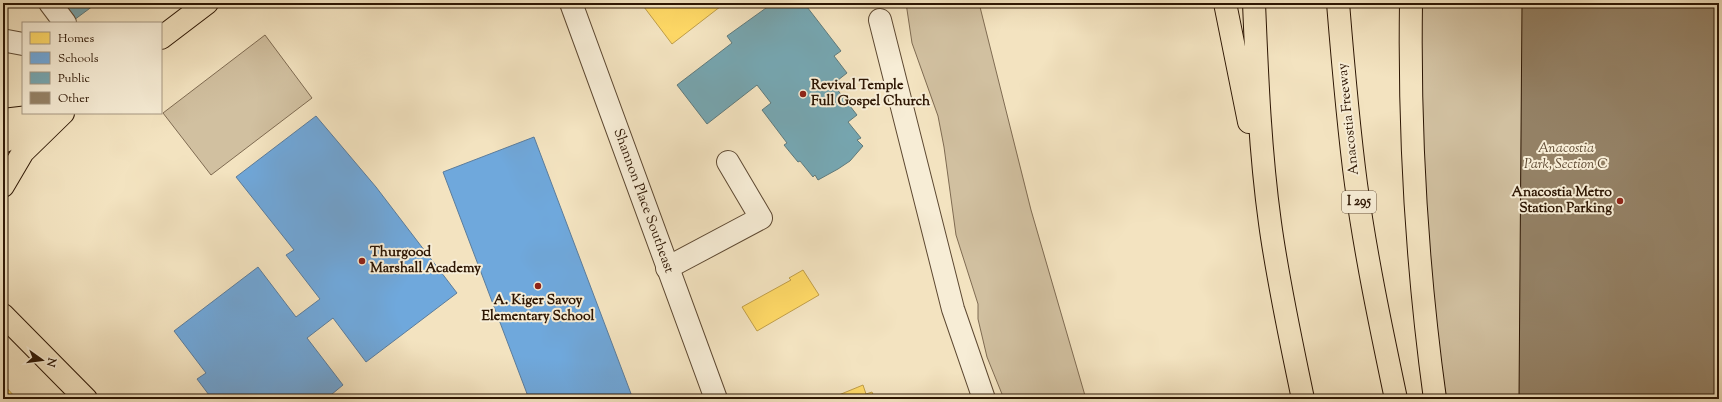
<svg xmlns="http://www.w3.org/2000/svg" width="1722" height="402" viewBox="0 0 1722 402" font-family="'Sorts Mill Goudy',serif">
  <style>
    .green { fill: #d1c0a0; stroke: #7f6b52 }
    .homes { fill: #ffd966; stroke: #c09e48 }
    .schools { fill: #6fa8dc; stroke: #5b7c9b }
    .public { fill: #76a5af; stroke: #607a7b }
    .building { fill: #948165; stroke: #2d1603 }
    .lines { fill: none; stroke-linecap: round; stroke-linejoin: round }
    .minor-casing { stroke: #5e4932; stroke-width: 24 }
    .major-casing { stroke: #2d1603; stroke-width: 24 }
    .highway-casing { stroke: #2d1603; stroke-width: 24 }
    .minor { stroke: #f7edd6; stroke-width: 22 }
    .major { stroke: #f3e3c0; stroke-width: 22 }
    .highway { stroke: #f3e3c0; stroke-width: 22 }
    .poi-dot { fill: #8f2418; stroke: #f7edd6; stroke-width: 1.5 }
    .labels { text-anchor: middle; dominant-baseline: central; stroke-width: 4; stroke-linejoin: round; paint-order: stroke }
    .shield { fill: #f7edd6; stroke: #6a5642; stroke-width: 1 }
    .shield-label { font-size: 13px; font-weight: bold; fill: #2d1603 }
    .poi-label { font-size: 14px; font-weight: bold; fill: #2d1603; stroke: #f7edd6; text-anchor: start }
    .street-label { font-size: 14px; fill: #2d1603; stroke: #f7edd6 }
    .park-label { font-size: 14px; font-style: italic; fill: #5e4932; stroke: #f7edd6 }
  </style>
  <rect width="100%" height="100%" fill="#f3e3c0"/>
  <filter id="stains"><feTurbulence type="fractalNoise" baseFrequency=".005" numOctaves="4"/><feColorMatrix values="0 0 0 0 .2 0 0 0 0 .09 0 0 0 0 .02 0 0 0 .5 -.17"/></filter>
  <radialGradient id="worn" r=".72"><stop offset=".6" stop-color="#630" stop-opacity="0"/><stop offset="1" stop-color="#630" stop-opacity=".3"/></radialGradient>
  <!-- green -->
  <g class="green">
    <polygon points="906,3 979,3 1031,210 1086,399 1004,399 987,357 978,319 978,304 956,235 944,147 938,116 912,43"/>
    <polygon points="1412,3 1719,3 1719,399 1447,399 1417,258"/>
    <polygon points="265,35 312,98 211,175 163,113"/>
  </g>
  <!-- homes -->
  <g class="homes">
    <polygon points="641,3 725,3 672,44"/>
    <polygon points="803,270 819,295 757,331 742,307 791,280 789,278"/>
    <polygon points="3,384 17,399 3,399"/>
    <polygon points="863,385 866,394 872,392 875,399 829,399"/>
  </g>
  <!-- schools -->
  <g class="schools">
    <polygon points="316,116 376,187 457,293 366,362 333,318 307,338 343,385 326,399 212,399 197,379 206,373 174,331 258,267 296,317 320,299 286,255 294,250 236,177"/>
    <polygon points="534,137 633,399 529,399 443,172"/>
  </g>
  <!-- public -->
  <g class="public">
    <polygon points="61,3 97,3 74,20"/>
    <polygon points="773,3 804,3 841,51 834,56 847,73 833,84 857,115 848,122 861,138 857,140 863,146 850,161 838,169 818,180 815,175 813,177 800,161 798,162 784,145 787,143 762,110 771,103 757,85 707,124 677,85 732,43 727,36"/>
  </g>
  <!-- building -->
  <polygon class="building" points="1522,3 1719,3 1719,399 1519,399"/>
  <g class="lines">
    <defs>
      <g id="minor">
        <polyline points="50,3 65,23"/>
        <polyline points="571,3 716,399"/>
        <polyline points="880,20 953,309 984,399"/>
        <polyline points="7,41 23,44"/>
        <polyline points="667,268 761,218 728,162"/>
      </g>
      <g id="major">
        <polyline points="161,38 207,3"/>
        <polyline points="3,120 46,115"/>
        <polyline points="3,142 45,121"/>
        <polyline points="3,186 23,152 63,113"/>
        <polyline points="3,315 86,399"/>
      </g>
      <g id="highway">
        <polyline points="1225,3 1249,122"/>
        <path d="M1254 3C1257 76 1260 151 1270 223 1278 282 1291 341 1303 399"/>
        <path d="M1338 3C1343 64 1348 124 1356 184 1366 257 1381 328 1396 399"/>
        <path d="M1411 3C1409 135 1417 268 1435 399"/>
      </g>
    </defs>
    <!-- minor casing -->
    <use href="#minor" class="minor-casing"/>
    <!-- major casing -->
    <use href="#major" class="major-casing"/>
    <!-- highway casing -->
    <use href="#highway" class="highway-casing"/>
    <!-- minor -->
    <use href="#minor" class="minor"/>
    <!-- major -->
    <use href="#major" class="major"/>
    <!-- highway -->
    <use href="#highway" class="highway"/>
  </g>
  <!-- markers -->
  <g class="poi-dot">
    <circle cx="803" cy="94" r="4"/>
    <circle cx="1620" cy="201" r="4"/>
    <circle cx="362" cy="261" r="4"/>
    <circle cx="538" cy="286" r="4"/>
  </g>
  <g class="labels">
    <!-- shield labels -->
    <rect class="shield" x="1342" y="191" width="34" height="22" rx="3"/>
    <g class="shield-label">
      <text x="1359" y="202">I 295</text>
    </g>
    <!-- poi labels -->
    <g class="poi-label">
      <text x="811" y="86">Revival Temple<tspan x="811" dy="16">Full Gospel Church</tspan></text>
      <text x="1612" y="193" text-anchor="end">Anacostia Metro<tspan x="1612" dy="16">Station Parking</tspan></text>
      <text x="370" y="253">Thurgood<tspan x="370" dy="16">Marshall Academy</tspan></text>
      <text x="538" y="301" text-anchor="middle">A. Kiger Savoy<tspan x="538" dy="16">Elementary School</tspan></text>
    </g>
    <!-- street labels -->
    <g class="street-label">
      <text transform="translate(1349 119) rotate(-96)">Anacostia Freeway</text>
      <text transform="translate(643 201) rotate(70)">Shannon Place Southeast</text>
    </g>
    <!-- park labels -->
    <g class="park-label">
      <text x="1566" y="149">Anacostia<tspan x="1566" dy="16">Park, Section C</tspan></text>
    </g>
  </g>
  <!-- margin -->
  <rect width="1722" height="402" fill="none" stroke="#f3e3c0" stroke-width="16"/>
  <rect x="4" y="4" width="1714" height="394" fill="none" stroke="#2d1603" stroke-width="2"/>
  <rect x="8" y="8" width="1706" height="386" fill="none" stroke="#2d1603"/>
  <!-- legend -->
  <rect x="22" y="22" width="140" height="92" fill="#f7edd6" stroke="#a69782"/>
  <rect x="30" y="32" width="20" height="12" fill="#ffd966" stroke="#a69782"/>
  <text x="58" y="42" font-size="12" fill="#2d1603">Homes</text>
  <rect x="30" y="52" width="20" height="12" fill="#6fa8dc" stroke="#a69782"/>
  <text x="58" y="62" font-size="12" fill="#2d1603">Schools</text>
  <rect x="30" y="72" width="20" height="12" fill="#76a5af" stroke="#a69782"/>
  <text x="58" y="82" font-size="12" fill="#2d1603">Public</text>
  <rect x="30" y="92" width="20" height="12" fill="#948165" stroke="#a69782"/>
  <text x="58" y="102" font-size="12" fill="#2d1603">Other</text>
  <!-- north arrow -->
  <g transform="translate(42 360) rotate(104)" stroke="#f7edd6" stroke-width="3" paint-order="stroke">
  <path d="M0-3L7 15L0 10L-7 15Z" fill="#2d1603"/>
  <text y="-6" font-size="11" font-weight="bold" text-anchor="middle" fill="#2d1603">N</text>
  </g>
  <rect width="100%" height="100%" filter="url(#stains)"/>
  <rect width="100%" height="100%" fill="url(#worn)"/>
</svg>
